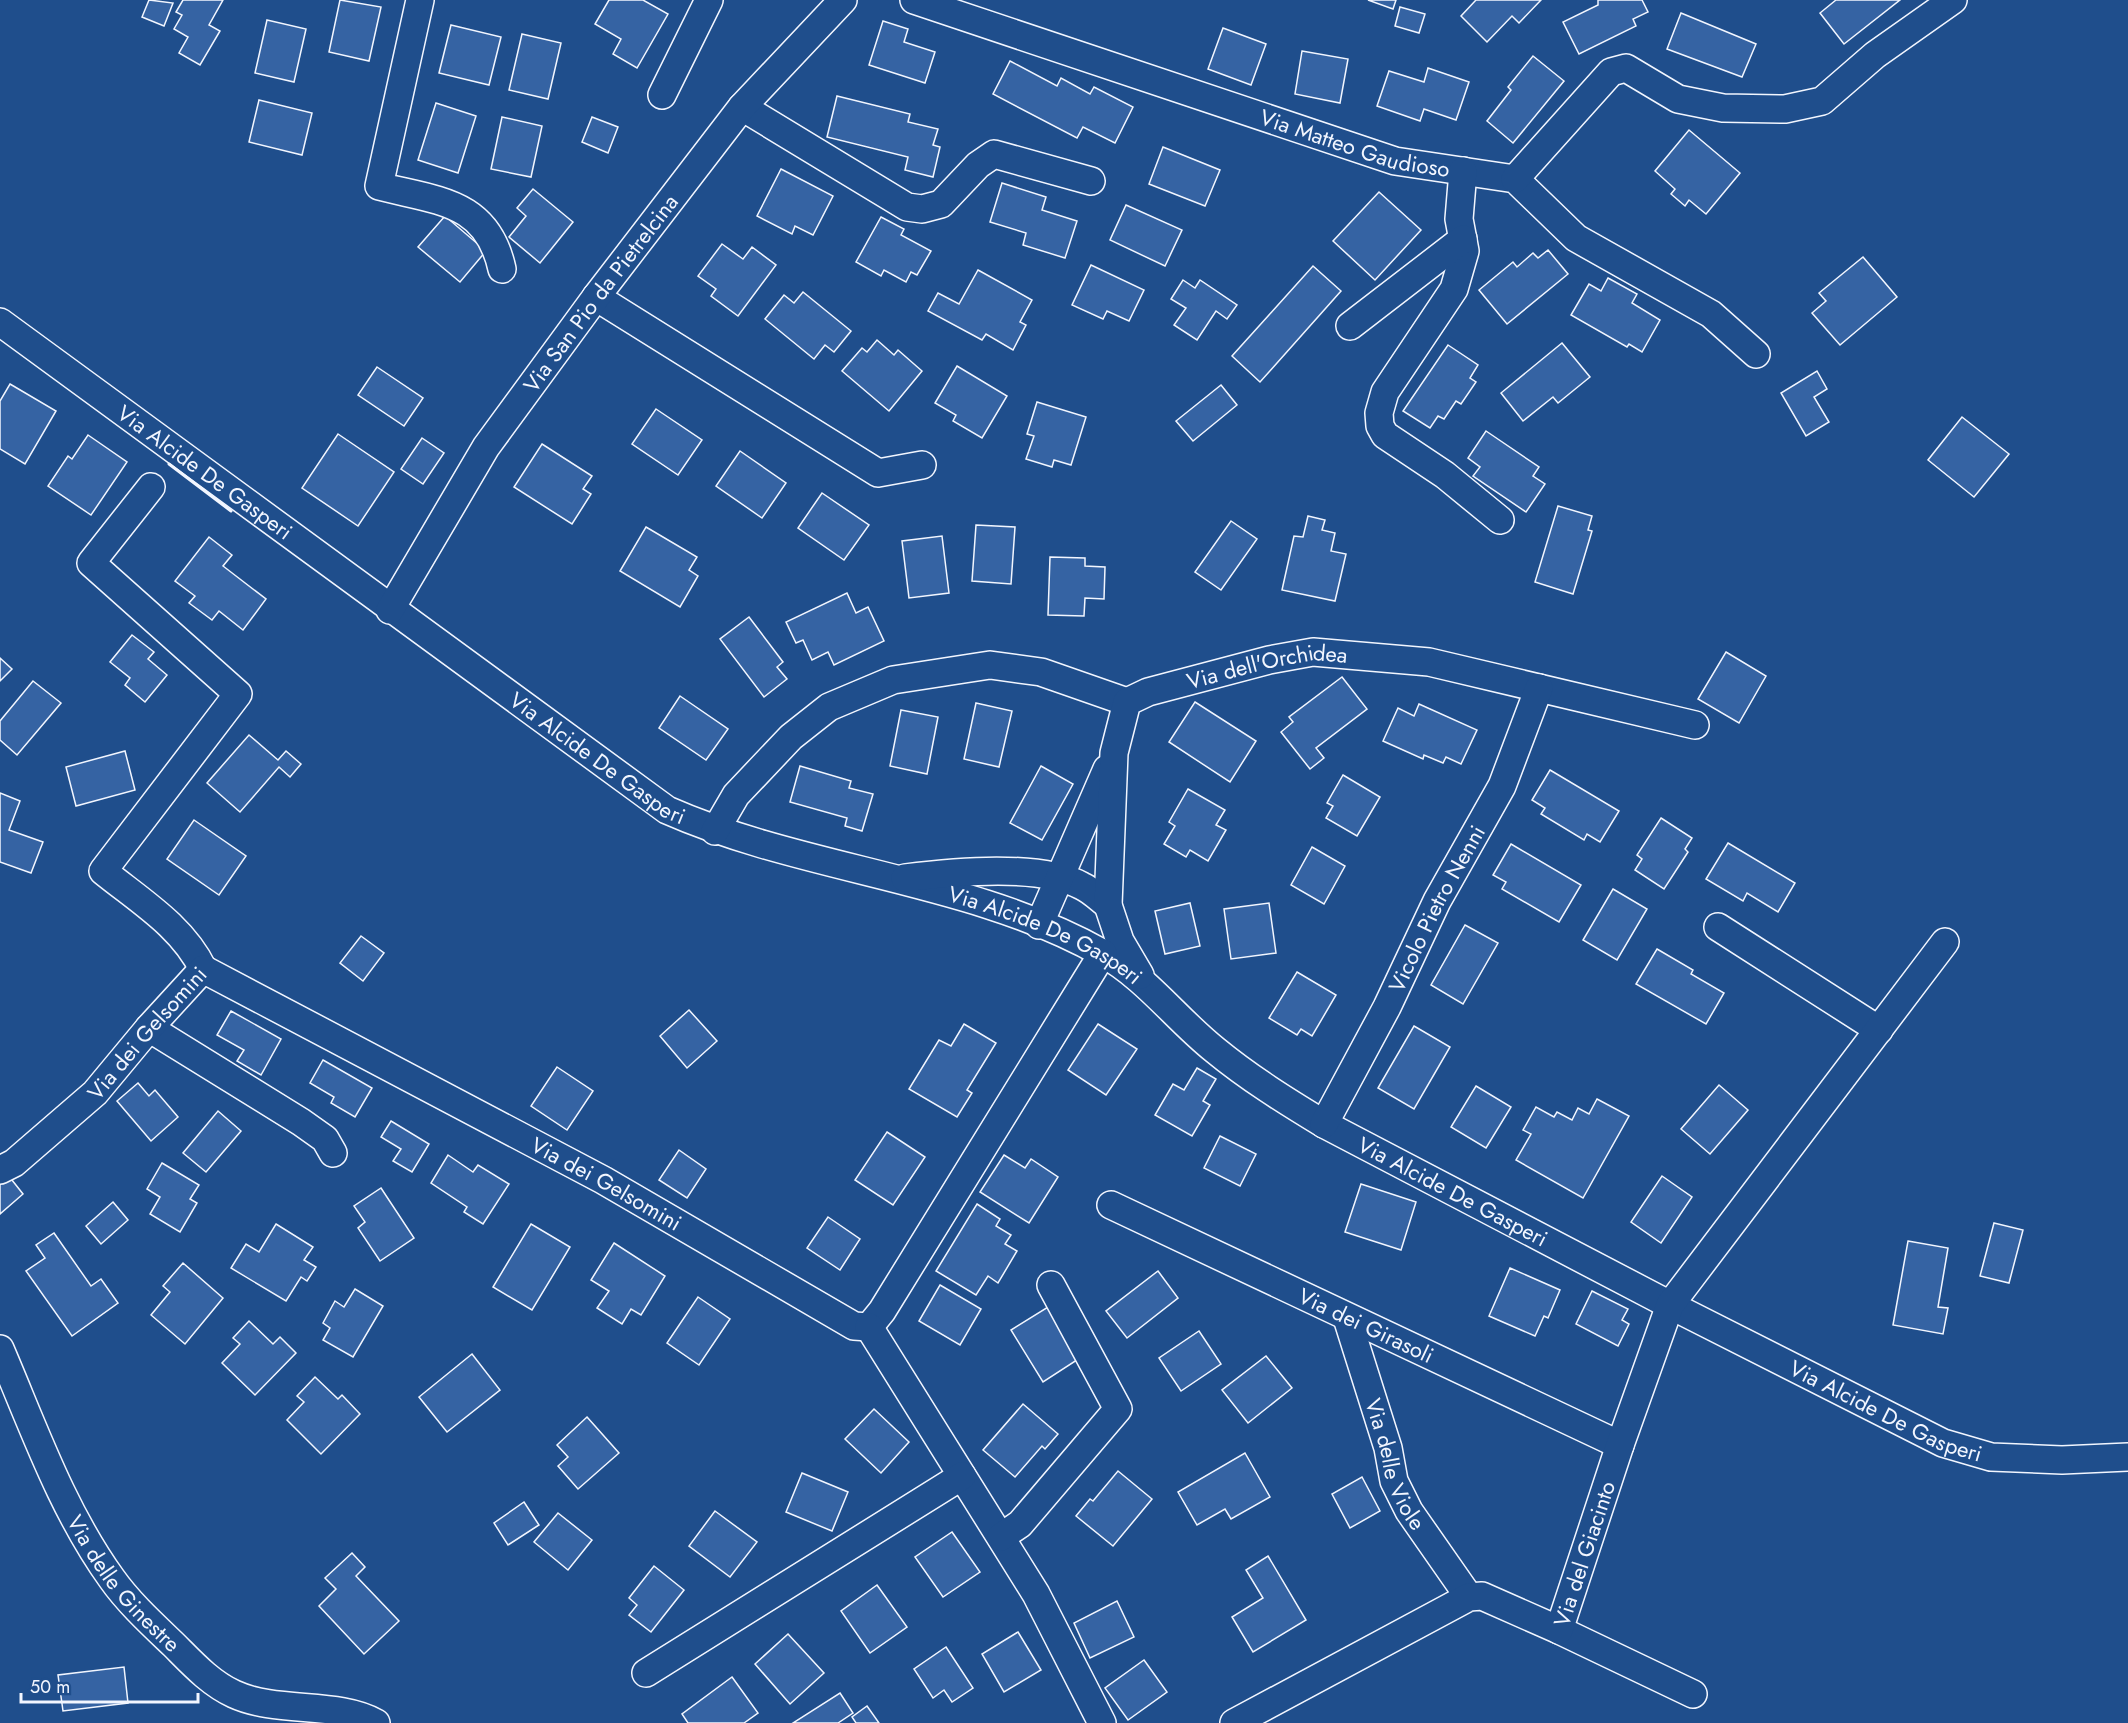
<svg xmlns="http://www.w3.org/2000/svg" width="2128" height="1723" viewBox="0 0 2128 1723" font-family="Jost,sans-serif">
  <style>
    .building { fill: #3563a3; stroke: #f2f6ff; stroke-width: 1.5 }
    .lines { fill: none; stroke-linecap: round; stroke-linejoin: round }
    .minor-casing { stroke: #f2f6ff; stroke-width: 30 }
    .minor { stroke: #1f4e8c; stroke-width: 27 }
    .wall { stroke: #f2f6ff; stroke-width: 3 }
    .labels { text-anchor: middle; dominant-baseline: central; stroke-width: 4.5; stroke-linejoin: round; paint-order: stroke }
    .street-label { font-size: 22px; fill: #f2f6ff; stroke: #1f4e8c }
  </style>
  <rect width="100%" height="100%" fill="#1f4e8c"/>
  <!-- building -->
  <g class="building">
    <polygon points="149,0 173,3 164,26 142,17"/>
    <polygon points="183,0 223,0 209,25 220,31 200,65 179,53 188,37 174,29 182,15 176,12"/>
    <polygon points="340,0 381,7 369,61 329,52"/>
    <polygon points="609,0 643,0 668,14 637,68 613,54 621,39 595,24"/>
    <polygon points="1368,0 1396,0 1393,9"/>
    <polygon points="1476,0 1541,0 1519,23 1512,16 1487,42 1461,16"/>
    <polygon points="1642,0 1648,12 1633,19 1636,26 1579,54 1563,22 1598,5 1598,0"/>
    <polygon points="1836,0 1900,0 1844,44 1820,13"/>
    <polygon points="1400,7 1425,14 1419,33 1395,26"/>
    <polygon points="1681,13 1756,44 1742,77 1667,49"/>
    <polygon points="267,20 306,29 294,82 255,73"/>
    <polygon points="883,21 908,29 904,42 935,52 925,83 869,65"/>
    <polygon points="451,25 501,37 489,85 439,73"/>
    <polygon points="1223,28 1266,44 1251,85 1208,69"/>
    <polygon points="522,34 561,43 548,99 509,90"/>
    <polygon points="1302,51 1348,59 1340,103 1295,94"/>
    <polygon points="1533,56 1564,81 1513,143 1487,121 1511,90 1508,87"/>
    <polygon points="1010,61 1057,86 1061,78 1090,94 1094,87 1133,107 1115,143 1083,127 1077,138 993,94"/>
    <polygon points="1428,68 1469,82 1456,120 1424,109 1420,121 1377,106 1389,71 1424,82"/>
    <polygon points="837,96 910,114 908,122 938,129 933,145 940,147 933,177 905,170 908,157 827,137"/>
    <polygon points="259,100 312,113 302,155 249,142"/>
    <polygon points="436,103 476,116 458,173 418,160"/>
    <polygon points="502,117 542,126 531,177 491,169"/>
    <polygon points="592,117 618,127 608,153 582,142"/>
    <polygon points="1689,130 1740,173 1706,214 1689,200 1685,206 1671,194 1675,189 1655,171"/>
    <polygon points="1163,147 1220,170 1205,206 1149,184"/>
    <polygon points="781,169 833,196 813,235 795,226 792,234 757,216"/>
    <polygon points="1002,183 1046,197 1042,210 1077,221 1065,258 1023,245 1026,233 990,222"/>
    <polygon points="533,189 573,222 540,263 509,237 526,216 517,208"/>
    <polygon points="1379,192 1421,230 1375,280 1333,241"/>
    <polygon points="1126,205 1182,230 1165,266 1110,240"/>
    <polygon points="445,216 486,251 460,282 418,247"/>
    <polygon points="881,217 904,229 901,235 931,251 917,275 911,272 906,282 884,270 881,276 856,262"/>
    <polygon points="722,244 743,259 752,247 776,265 738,316 711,296 716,289 698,276"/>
    <polygon points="1548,250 1568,274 1507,324 1479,290 1513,262 1517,267 1533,253 1538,258"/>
    <polygon points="1863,257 1897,297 1840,345 1812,313 1826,301 1819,293"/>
    <polygon points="1091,265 1144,290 1129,321 1107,311 1103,319 1072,305"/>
    <polygon points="1313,266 1341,291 1260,382 1232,356"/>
    <polygon points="978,270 1032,300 1020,322 1026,325 1013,350 986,334 982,340 928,311 938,293 959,304"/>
    <polygon points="1608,278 1637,294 1632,303 1660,320 1642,352 1629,344 1627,347 1571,315 1589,284 1601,291"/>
    <polygon points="1183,280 1195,288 1200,280 1237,305 1227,319 1216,311 1197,340 1174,325 1186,308 1171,299"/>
    <polygon points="803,292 851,331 834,352 825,345 814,359 765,319 784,295 794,303"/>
    <polygon points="877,340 894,355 898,350 922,371 889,411 842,371 862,348 867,352"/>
    <polygon points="1562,343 1590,377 1558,403 1553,397 1523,421 1501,393"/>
    <polygon points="1448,345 1478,365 1470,378 1476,382 1461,404 1456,401 1444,419 1438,416 1430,428 1403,411"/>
    <polygon points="957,366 1007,396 982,438 953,421 956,415 935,403"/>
    <polygon points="377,367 423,398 404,426 358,395"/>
    <polygon points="1817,371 1827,389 1814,397 1829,422 1806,436 1781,393"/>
    <polygon points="10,384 56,411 25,464 0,449 0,401"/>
    <polygon points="1221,385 1237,405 1193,441 1176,421"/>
    <polygon points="1037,402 1086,417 1071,465 1054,460 1052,467 1026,459 1034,436 1027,434"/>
    <polygon points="656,409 702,440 678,475 632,444"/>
    <polygon points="1962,417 2009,454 1974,497 1928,460"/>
    <polygon points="1486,431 1539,467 1533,476 1545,484 1526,512 1473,476 1480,467 1468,458"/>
    <polygon points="338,434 394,472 358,526 302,488"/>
    <polygon points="88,435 127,462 91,515 48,486 68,456 72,459"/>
    <polygon points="422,438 444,453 423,484 401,469"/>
    <polygon points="542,444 592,476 583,489 591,494 572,524 514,487"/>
    <polygon points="740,451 786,483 762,518 716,486"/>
    <polygon points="822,493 869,525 844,560 798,528"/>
    <polygon points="1558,506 1592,516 1588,530 1592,531 1573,594 1535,582"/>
    <polygon points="1308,516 1325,520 1322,530 1335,533 1331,551 1346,554 1335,601 1282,590 1294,536 1303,537"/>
    <polygon points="1231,521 1257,539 1221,590 1195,572"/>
    <polygon points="976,525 1015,527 1011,584 972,581"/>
    <polygon points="646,527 697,557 689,570 698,576 680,607 620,571"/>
    <polygon points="942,536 949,593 909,598 902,541"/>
    <polygon points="209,537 232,555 223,566 266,599 243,630 219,611 212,620 189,603 195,596 175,581"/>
    <polygon points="1050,557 1085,558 1085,566 1105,567 1104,599 1085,598 1084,616 1048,615"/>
    <polygon points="847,593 856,613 868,607 884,641 834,665 828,652 812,660 803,640 796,643 786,622"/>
    <polygon points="749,617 783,662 777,667 787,679 764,697 720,639"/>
    <polygon points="132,635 154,652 148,659 167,675 145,702 125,685 130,678 110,662"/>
    <polygon points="1726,652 1766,676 1739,723 1698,699"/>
    <polygon points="0,658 12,669 0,681"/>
    <polygon points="1342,677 1367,709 1316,748 1324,758 1310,769 1281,732 1293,722 1289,717"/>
    <polygon points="33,681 61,703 17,755 0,740 0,721"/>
    <polygon points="680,696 728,729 706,760 659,728"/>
    <polygon points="1195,702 1256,741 1230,782 1169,742"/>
    <polygon points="976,703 1012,711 999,767 964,759"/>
    <polygon points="1419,704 1477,730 1461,764 1446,757 1443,763 1424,755 1423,759 1383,741 1398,708 1414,716"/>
    <polygon points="901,710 938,717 927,774 890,766"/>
    <polygon points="249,735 278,760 286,751 301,764 290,777 279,767 240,812 207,783"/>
    <polygon points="125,751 135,790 76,806 66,767"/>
    <polygon points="800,766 851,781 849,788 873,794 862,831 845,826 847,818 790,802"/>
    <polygon points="1041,766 1073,784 1042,840 1010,823"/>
    <polygon points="1550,770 1619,811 1600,842 1587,834 1584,840 1541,814 1545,808 1532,800"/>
    <polygon points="1343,775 1380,797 1357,836 1326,818 1333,806 1327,803"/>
    <polygon points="1188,789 1225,810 1216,825 1226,830 1208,861 1190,850 1186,857 1164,844 1175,826 1169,822"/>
    <polygon points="0,793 20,801 9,830 43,842 31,873 0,862"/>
    <polygon points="1661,818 1692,838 1685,849 1688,852 1664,889 1635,870 1642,859 1637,855"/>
    <polygon points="194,820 246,856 219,895 167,859"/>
    <polygon points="1728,843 1795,883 1778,912 1747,893 1743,901 1706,879"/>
    <polygon points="1511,844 1581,885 1559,922 1502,889 1506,882 1493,875"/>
    <polygon points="1312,847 1345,866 1324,904 1291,885"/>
    <polygon points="1613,889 1647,909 1617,960 1583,940"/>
    <polygon points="1190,903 1200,946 1165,954 1155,911"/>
    <polygon points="1269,903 1276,953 1231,959 1224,909"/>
    <polygon points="1465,925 1498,943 1463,1004 1431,985"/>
    <polygon points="361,936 384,953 363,981 340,963"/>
    <polygon points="1657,949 1693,970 1691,974 1724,993 1706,1024 1636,984"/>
    <polygon points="1297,972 1336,995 1312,1036 1301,1029 1297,1035 1269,1018"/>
    <polygon points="689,1010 717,1041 687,1068 660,1036"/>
    <polygon points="231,1011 281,1039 261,1075 237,1061 244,1050 217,1035"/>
    <polygon points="964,1024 996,1043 967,1090 972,1093 957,1117 909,1089 939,1040 951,1046"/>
    <polygon points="1098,1024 1137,1049 1106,1095 1068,1070"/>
    <polygon points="1414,1026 1450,1047 1414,1109 1378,1088"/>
    <polygon points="323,1060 372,1088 355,1117 331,1103 334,1097 310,1083"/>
    <polygon points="557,1067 593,1091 567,1130 531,1106"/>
    <polygon points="1197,1068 1216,1079 1203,1101 1210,1105 1192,1136 1155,1115 1173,1084 1184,1090"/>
    <polygon points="138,1083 149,1096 155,1090 178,1117 151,1141 117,1101"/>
    <polygon points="1719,1085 1748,1110 1710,1154 1681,1129"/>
    <polygon points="1476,1086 1511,1107 1486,1148 1451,1127"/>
    <polygon points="1597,1099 1629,1116 1583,1198 1516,1160 1531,1134 1523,1130 1536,1107 1554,1117 1557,1112 1572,1120 1578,1108 1589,1114"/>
    <polygon points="218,1111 241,1131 206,1172 183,1153"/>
    <polygon points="391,1121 429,1144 412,1172 393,1161 401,1149 381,1137"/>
    <polygon points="887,1132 925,1157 893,1205 855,1180"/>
    <polygon points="1220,1136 1256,1154 1240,1186 1204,1168"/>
    <polygon points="679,1150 706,1169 687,1198 659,1180"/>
    <polygon points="448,1155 473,1172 478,1165 509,1184 483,1224 464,1212 467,1207 431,1183"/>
    <polygon points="1004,1155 1025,1168 1031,1159 1058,1177 1029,1223 980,1192"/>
    <polygon points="162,1163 199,1185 190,1199 197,1203 180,1232 150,1214 160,1197 147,1189"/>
    <polygon points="8,1175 23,1194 0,1214 0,1182"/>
    <polygon points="1662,1176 1692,1197 1661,1243 1631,1222"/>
    <polygon points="1361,1184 1416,1202 1401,1250 1345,1232"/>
    <polygon points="381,1188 414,1238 380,1261 358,1228 365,1222 354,1206"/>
    <polygon points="113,1202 128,1220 101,1244 86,1226"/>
    <polygon points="977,1204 1000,1219 996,1226 1011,1235 1005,1244 1017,1251 998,1283 988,1276 976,1295 936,1271"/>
    <polygon points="828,1217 860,1239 840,1270 807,1248"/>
    <polygon points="1994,1223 2023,1230 2009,1283 1980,1276"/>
    <polygon points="276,1224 313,1247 304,1260 316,1267 307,1281 301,1277 286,1301 231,1268 246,1244 259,1252"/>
    <polygon points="531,1224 570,1247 532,1310 493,1287"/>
    <polygon points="54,1233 91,1286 101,1279 118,1303 72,1336 26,1271 45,1258 36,1245"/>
    <polygon points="1908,1241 1948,1248 1938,1307 1948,1308 1943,1334 1893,1325"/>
    <polygon points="614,1243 665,1276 641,1315 631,1309 622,1324 597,1308 609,1291 591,1280"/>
    <polygon points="183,1263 223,1298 185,1344 151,1315 170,1292 163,1286"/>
    <polygon points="1510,1268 1560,1290 1548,1318 1544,1316 1535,1336 1489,1316"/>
    <polygon points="1158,1271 1178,1298 1127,1338 1106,1311"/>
    <polygon points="940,1285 981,1309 960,1345 919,1321"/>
    <polygon points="355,1289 383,1306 353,1357 323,1340 330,1328 323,1323 335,1301 344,1307"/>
    <polygon points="1592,1291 1628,1309 1622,1320 1629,1324 1618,1346 1576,1324"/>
    <polygon points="698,1297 730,1319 699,1365 667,1343"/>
    <polygon points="1048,1307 1080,1358 1043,1382 1011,1330"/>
    <polygon points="249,1321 273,1344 280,1337 296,1353 255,1395 222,1363 240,1344 233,1338"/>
    <polygon points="1199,1331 1221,1364 1181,1391 1159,1358"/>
    <polygon points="472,1354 500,1390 447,1432 419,1397"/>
    <polygon points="1266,1356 1292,1388 1248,1423 1222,1390"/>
    <polygon points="315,1377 338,1399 342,1395 360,1414 321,1454 287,1420 304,1402 297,1396"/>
    <polygon points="1023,1404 1058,1434 1045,1449 1042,1446 1015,1477 983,1450"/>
    <polygon points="874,1409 909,1442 881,1473 845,1439"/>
    <polygon points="587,1417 619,1453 578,1489 558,1466 568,1457 557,1445"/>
    <polygon points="1245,1453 1270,1497 1231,1519 1225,1509 1197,1525 1178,1492"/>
    <polygon points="1118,1471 1152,1499 1113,1546 1076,1516 1090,1499 1093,1501"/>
    <polygon points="802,1473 848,1492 832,1531 786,1512"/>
    <polygon points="1362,1477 1380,1511 1350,1528 1332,1494"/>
    <polygon points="524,1502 539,1525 508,1545 494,1523"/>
    <polygon points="715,1511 757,1542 730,1577 689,1546"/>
    <polygon points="558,1513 592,1540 568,1570 534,1542"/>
    <polygon points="952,1532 980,1572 943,1597 915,1557"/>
    <polygon points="352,1553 365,1567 356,1576 399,1621 364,1654 319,1606 336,1589 325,1578"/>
    <polygon points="1268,1556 1306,1620 1253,1652 1232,1617 1263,1598 1246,1570"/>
    <polygon points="654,1566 684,1590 651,1632 629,1615 637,1605 629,1598"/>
    <polygon points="877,1585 907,1627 870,1653 841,1611"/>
    <polygon points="1117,1601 1134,1637 1090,1658 1074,1623"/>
    <polygon points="1018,1632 1041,1670 1004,1692 982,1654"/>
    <polygon points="788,1634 824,1673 790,1704 755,1664"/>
    <polygon points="946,1647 973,1688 952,1702 944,1690 933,1698 914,1669"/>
    <polygon points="1144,1660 1167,1692 1128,1720 1105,1688"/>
    <polygon points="124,1667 128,1703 63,1711 58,1675"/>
    <polygon points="732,1677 758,1713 744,1723 688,1723 682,1714"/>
    <polygon points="840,1693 853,1713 838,1723 793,1723"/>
    <polygon points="867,1706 879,1723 856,1723 852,1717"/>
  </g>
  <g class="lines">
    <defs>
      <g id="minor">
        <path d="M420 0 379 186C436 201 487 200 502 269"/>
        <path id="s1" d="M914 0 1395 161 1515 179 1576 238 1711 314 1756 354"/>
        <polyline points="662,95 709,0"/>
        <polyline points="742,107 907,207 922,209 941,204 978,165 994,154 1091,181"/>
        <polyline points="1463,171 1459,219 1465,251 1454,289 1385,392 1379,413 1380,426 1385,435 1445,475 1500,520"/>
        <polyline points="1515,179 1611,72 1626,68 1678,99 1723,108 1785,109 1822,101 1875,55 1953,0"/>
        <polyline points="596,297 878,473 922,465"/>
        <path id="s2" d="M0 322 667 810C805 871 971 879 1102 953 1146 977 1176 1019 1215 1050 1249 1078 1286 1101 1324 1124L1670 1305 1943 1443 1991 1457 2062 1460 2128 1457"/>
        <polyline points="1350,326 1463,239"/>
        <path d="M151 487 91 563 238 694 103 871C140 901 182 926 203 969"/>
        <path id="s3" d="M390 610 486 447 596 297 742 107 843 0"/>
        <polyline points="715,831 736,795 791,737 829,707 893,680 990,665 1041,672 1127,702"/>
        <path d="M905 878C951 872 1040 863 1082 886 1091 890 1100 899 1108 905"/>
        <polyline points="1039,925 1107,769"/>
        <polyline points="1718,927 1879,1030"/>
        <path id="s4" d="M1140 975 1120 941 1108 905 1114 753 1127 702 1148 692 1269 660 1313 652 1429 662 1695 725"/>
        <polyline points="149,1028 301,1122 325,1139 333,1153"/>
        <path id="s5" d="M1324 1124 1387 1007 1437 901 1502 786 1539 688"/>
        <path id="s6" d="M0 1170 14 1163 95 1093 149 1028 203 969 603 1180 854 1326 869 1327 882 1311 1103 953"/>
        <path id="s7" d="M1111 1205 1620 1445"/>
        <path id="s8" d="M1347 1318 1388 1448 1394 1481 1409 1511 1469 1597"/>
        <polyline points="869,1327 1036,1594 1102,1723"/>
        <path id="s9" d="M0 1349C33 1426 62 1510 112 1579 129 1603 152 1624 174 1645 192 1663 210 1683 234 1694 277 1714 338 1701 376 1723"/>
        <polyline points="1001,1537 1020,1524 1118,1409 1051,1285"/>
        <polyline points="1559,1630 1693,1694"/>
        <polyline points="646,1673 962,1476"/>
        <path id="s10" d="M1234 1723 1469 1597 1482 1596 1559 1630 1620 1445 1670 1305 1945 942"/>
      </g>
    </defs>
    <!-- minor casing -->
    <use href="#minor" class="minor-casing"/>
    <!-- minor -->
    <use href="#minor" class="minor"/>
    <!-- wall -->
    <polyline class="wall" points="169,464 231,511"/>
  </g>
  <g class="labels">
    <!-- street labels -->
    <g class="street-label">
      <text stroke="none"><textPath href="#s1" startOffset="464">Via Matteo Gaudioso</textPath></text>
      <text stroke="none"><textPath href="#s3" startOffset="381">Via San Pio da Pietrelcina</textPath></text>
      <text stroke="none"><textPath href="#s2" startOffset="254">Via Alcide De Gasperi</textPath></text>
      <text stroke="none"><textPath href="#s4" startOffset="428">Via dell'Orchidea</textPath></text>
      <text stroke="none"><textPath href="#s2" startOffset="740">Via Alcide De Gasperi</textPath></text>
      <text stroke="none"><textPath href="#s5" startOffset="243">Vicolo Pietro Nenni</textPath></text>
      <text stroke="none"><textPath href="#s2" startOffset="1226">Via Alcide De Gasperi</textPath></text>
      <text stroke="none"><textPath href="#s6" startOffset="202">Via dei Gelsomini</textPath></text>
      <text stroke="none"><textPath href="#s6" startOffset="744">Via dei Gelsomini</textPath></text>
      <text stroke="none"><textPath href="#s2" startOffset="1712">Via Alcide De Gasperi</textPath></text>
      <text stroke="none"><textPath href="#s7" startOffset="282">Via dei Girasoli</textPath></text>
      <text stroke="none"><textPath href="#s2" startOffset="2198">Via Alcide De Gasperi</textPath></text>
      <text stroke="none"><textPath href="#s8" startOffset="154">Via delle Viole</textPath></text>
      <text stroke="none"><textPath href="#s10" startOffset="444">Via del Giacinto</textPath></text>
      <text stroke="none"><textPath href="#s9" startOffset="267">Via delle Ginestre</textPath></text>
    </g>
  </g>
  <!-- scale -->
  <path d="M21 1693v9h177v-9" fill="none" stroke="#f2f6ff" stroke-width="3"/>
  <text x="30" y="1693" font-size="18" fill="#f2f6ff" stroke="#1f4e8c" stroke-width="4.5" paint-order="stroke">50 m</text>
</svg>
